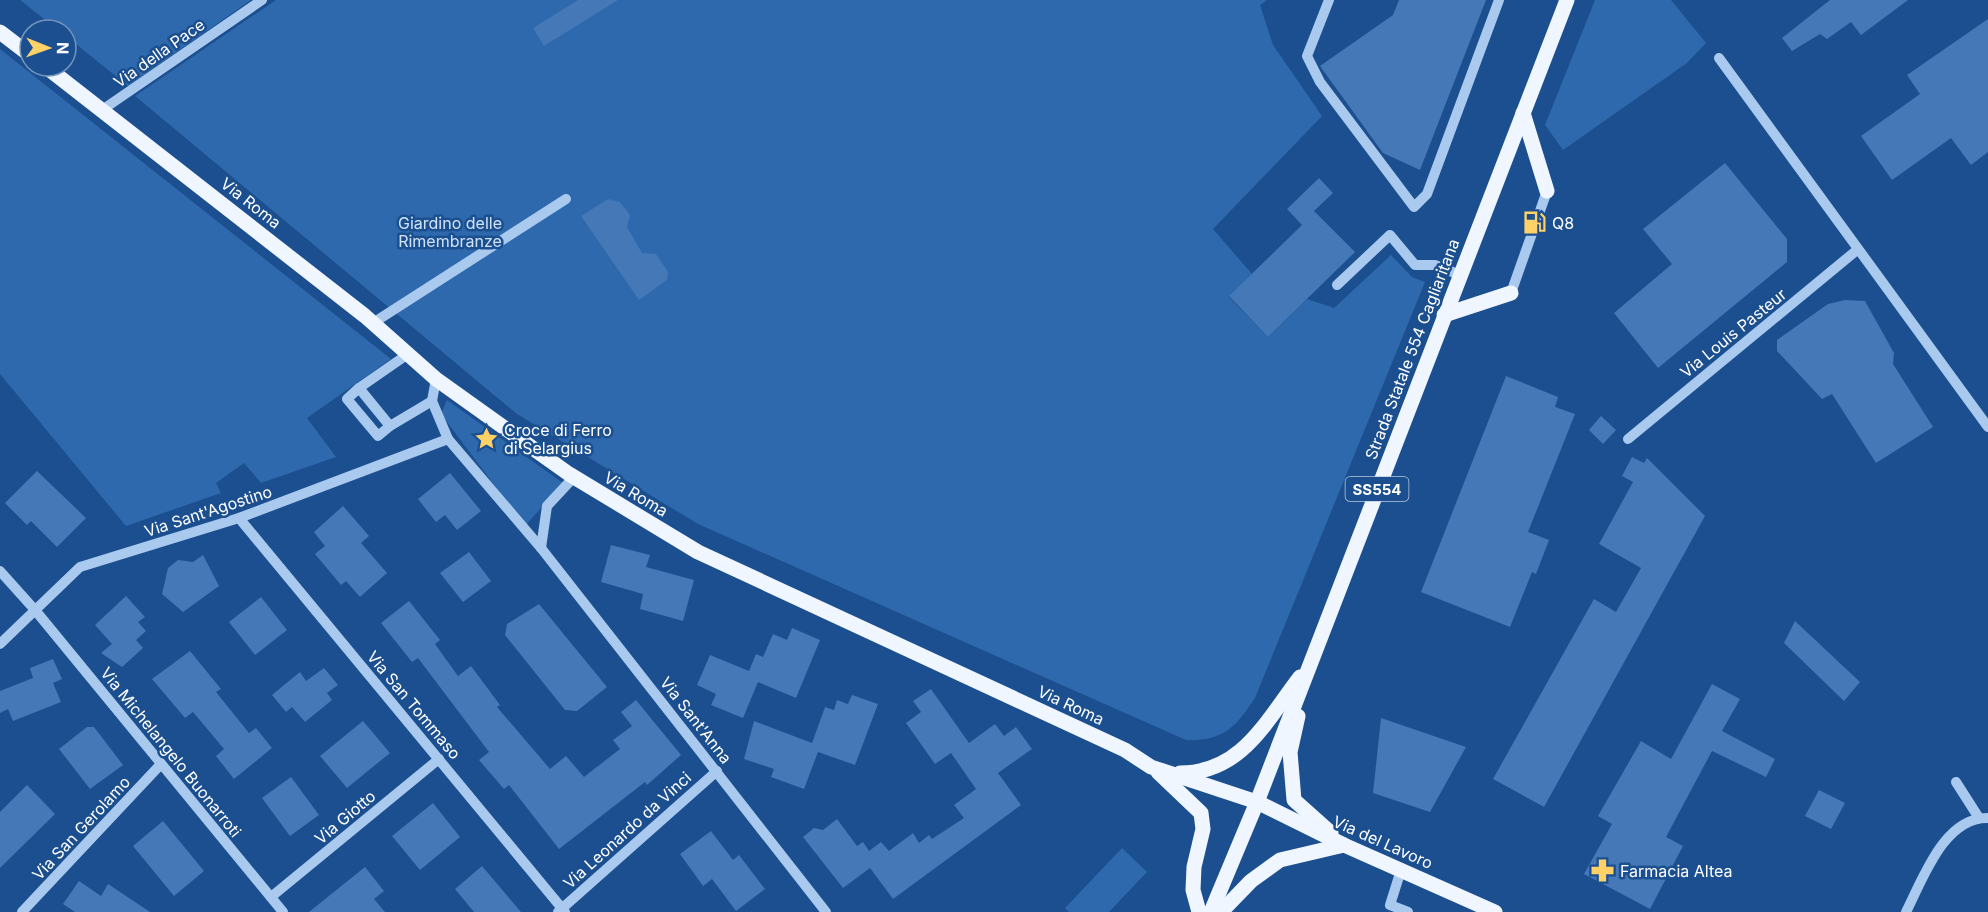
<svg xmlns="http://www.w3.org/2000/svg" width="1988" height="912" viewBox="0 0 1988 912" font-family="Inter,sans-serif">
  <style>
    .green { fill: #2e69ad }
    .building { fill: #4478b7 }
    .lines { fill: none; stroke-linecap: round; stroke-linejoin: round }
    .minor { stroke: #a9c9ee; stroke-width: 10 }
    .major { stroke: #f0f6ff; stroke-width: 15 }
    .labels { text-anchor: middle; dominant-baseline: central; stroke-width: 5; stroke-linejoin: round; paint-order: stroke }
    .shield { fill: #1b4f8f; stroke: #bbcadd; stroke-width: 1.5 }
    .shield-label { font-size: 15px; font-weight: bold; fill: #fff }
    .street-label { font-size: 16px; fill: #fff; stroke: #1b4f8f }
    .park-label { font-size: 16px; fill: #cfe3fa; stroke: #1b4f8f }
    .poi-label { font-size: 16px; fill: #fff; stroke: #1b4f8f; text-anchor: start }
  </style>
  <rect width="100%" height="100%" fill="#1b4f8f"/>
  <!-- green -->
  <g class="green">
    <polygon points="20,0 251,0 128,86 66,36 66,30 58,30"/>
    <path d="M276 0H1267L1260 5 1273 45 1322 116 1213 229 1252 274 1229 297 1268 337 1307 299 1334 308 1391 255 1412 277 1425 282 1255 698C1235 728 1224 741 1186 740L698 524 517 414 135 96Z"/>
    <polygon points="1595,0 1671,0 1706,43 1687,63 1563,150 1545,125"/>
    <polygon points="0,49 391,359 307,418 336,457 261,483 244,463 216,483 221,493 126,526 0,374"/>
    <polygon points="447,400 563,483 525,526 441,414"/>
    <polygon points="1122,848 1147,872 1109,912 1069,912 1065,908"/>
  </g>
  <!-- building -->
  <g class="building">
    <polygon points="578,0 618,0 544,46 533,28"/>
    <polygon points="1399,0 1486,0 1420,170 1383,153 1320,66 1393,15"/>
    <polygon points="1830,0 1908,0 1861,35 1851,22 1827,39 1820,34 1792,51 1782,38"/>
    <polygon points="1988,19 1988,152 1971,165 1951,138 1892,180 1861,136 1920,94 1907,75"/>
    <polygon points="1725,163 1787,239 1787,262 1658,368 1614,313 1672,264 1643,229"/>
    <polygon points="1319,178 1333,193 1314,211 1355,252 1268,337 1229,296 1302,225 1287,209"/>
    <polygon points="608,199 620,202 630,215 627,227 642,253 656,254 668,272 667,280 639,300 581,216"/>
    <polygon points="1845,300 1865,301 1894,353 1893,364 1933,427 1876,463 1832,394 1822,399 1777,351 1777,340 1828,304"/>
    <polygon points="1506,376 1558,397 1555,407 1575,414 1528,532 1549,540 1536,574 1532,572 1510,627 1421,592"/>
    <polygon points="1601,416 1616,430 1603,444 1589,430"/>
    <polygon points="1632,457 1644,463 1647,458 1705,516 1544,807 1493,779 1594,599 1616,612 1641,568 1599,544 1633,482 1622,476"/>
    <polygon points="37,471 86,518 57,547 31,521 27,525 5,503"/>
    <polygon points="450,473 481,511 457,530 445,515 436,522 418,499"/>
    <polygon points="343,506 369,536 361,543 387,573 360,597 346,581 341,585 315,554 325,546 314,532"/>
    <polygon points="611,545 650,555 646,567 694,580 683,621 640,609 643,594 601,582"/>
    <polygon points="469,552 491,581 463,602 440,573"/>
    <polygon points="203,555 219,586 183,612 162,594 168,568 178,560 193,562"/>
    <polygon points="126,596 145,617 138,622 146,631 136,640 143,648 122,667 101,653 112,644 95,625"/>
    <polygon points="261,597 287,630 255,655 229,622"/>
    <polygon points="409,601 440,640 435,644 458,676 471,666 500,705 497,707 550,769 566,756 584,777 620,749 613,740 632,726 621,712 636,700 681,755 647,785 645,782 559,849 509,785 504,789 479,760 489,752 418,658 412,662 381,623"/>
    <polygon points="539,604 607,687 577,711 565,710 505,635 507,624"/>
    <polygon points="1795,621 1860,682 1844,701 1784,643"/>
    <polygon points="792,628 820,640 796,698 758,682 743,718 711,705 716,694 697,685 710,655 749,671 756,654 763,657 773,634 787,640"/>
    <polygon points="190,651 221,689 216,692 249,733 256,728 272,748 234,779 216,756 224,749 193,712 185,718 152,679"/>
    <polygon points="53,659 62,679 53,683 61,702 13,721 8,709 0,713 0,691 33,678 30,668"/>
    <polygon points="324,668 338,685 327,693 332,700 305,722 292,707 286,712 272,695 300,672 306,681"/>
    <polygon points="1712,684 1740,699 1722,731 1775,759 1766,777 1712,751 1666,837 1683,846 1650,909 1584,874 1612,824 1598,816 1641,741 1671,759"/>
    <polygon points="931,689 969,743 995,724 1004,736 1016,727 1032,749 998,773 1021,805 893,899 870,868 843,888 803,837 814,828 823,830 837,819 857,846 863,842 869,851 881,842 889,851 913,833 919,843 929,835 932,839 964,818 954,805 976,789 951,753 935,764 906,723 921,712 913,701"/>
    <polygon points="852,695 878,704 855,765 818,752 804,789 771,777 774,769 744,759 754,721 812,743 825,707 834,710 837,700 848,704"/>
    <polygon points="1381,718 1466,747 1430,812 1373,793"/>
    <polygon points="363,721 390,753 347,788 320,756"/>
    <polygon points="87,727 94,727 123,765 90,789 59,749"/>
    <polygon points="291,777 319,815 290,836 262,798"/>
    <polygon points="27,785 55,814 0,868 0,812"/>
    <polygon points="1819,790 1845,803 1831,829 1805,816"/>
    <polygon points="433,803 460,837 420,870 392,836"/>
    <polygon points="163,821 204,871 174,896 133,846"/>
    <polygon points="711,831 733,860 739,855 765,889 736,911 712,879 703,886 680,854"/>
    <polygon points="482,866 521,912 474,912 455,889"/>
    <polygon points="365,867 384,891 374,899 385,912 309,912"/>
    <polygon points="79,881 101,896 108,884 150,912 75,912 63,904"/>
  </g>
  <g class="lines">
    <!-- minor -->
    <g class="minor">
      <polyline points="1329,0 1307,56 1320,82 1414,207 1427,194 1499,0"/>
      <polyline points="1719,58 1988,427"/>
      <polyline points="102,110 262,0"/>
      <polyline points="1337,285 1390,235 1415,265 1435,265 1460,275"/>
      <polyline points="1511,293 1547,191"/>
      <polyline points="373,323 566,199"/>
      <polyline points="408,354 359,388 390,426 432,401"/>
      <polyline points="436,379 432,401 448,439 541,548 826,912"/>
      <polyline points="359,388 347,399 378,436 390,426"/>
      <polyline points="1628,439 1857,250"/>
      <polyline points="239,518 565,912"/>
      <polyline points="541,548 547,506 574,477"/>
      <polyline points="0,571 35,610 283,912"/>
      <polyline points="0,644 80,567 239,518 448,439"/>
      <polyline points="1956,782 1979,818"/>
      <polyline points="1401,870 1390,905 1408,912"/>
      <polyline points="271,897 439,759"/>
      <polyline points="22,912 161,764"/>
      <polyline points="558,912 717,771"/>
      <path d="M1906 912C1923 879 1944 817 1988 818"/>
    </g>
    <!-- major -->
    <g class="major">
      <polyline points="0,32 30,55"/>
      <polyline points="45,66 365,316 436,379 569,474 698,552 1125,750 1151,767 1257,802 1344,845 1495,912"/>
      <polyline points="1523,113 1547,191"/>
      <polyline points="1444,315 1511,293"/>
      <polyline points="1298,716 1290,752 1294,800 1331,833"/>
      <polyline points="1158,772 1201,813 1203,829 1194,867 1193,890 1199,912"/>
      <path d="M1180 773C1242 773 1266 721 1300 677"/>
      <polyline points="1211,912 1257,802 1567,0"/>
      <polyline points="1221,912 1251,881 1280,860 1344,845"/>
    </g>
  </g>
  <!-- icons -->
  <defs>
    <symbol id="fuel-bare" viewBox="-9 -9 18 18"><path d="M-5.5-6h7V0h2V4h1.3V-2.5L3-4.5l.8-.8L6-3V5H2.5V1h-1V6h-7ZM-4.2-4.7v3.2H.2V-4.7Z" fill="#ffd166" stroke="#1b4f8f" stroke-width="2.5" paint-order="stroke"/></symbol>
    <symbol id="sight-bare" viewBox="-9 -9 18 18"><path d="M0-6L1.8-2.2L6-1.7L2.9 1.2L3.7 5.4L0 3.3L-3.7 5.4L-2.9 1.2L-6-1.7L-1.8-2.2Z" fill="#ffd166" stroke="#1b4f8f" stroke-width="2.5" paint-order="stroke"/></symbol>
    <symbol id="pharmacy-bare" viewBox="-9 -9 18 18"><path d="M-2-6h4v4h4v4h-4v4h-4v-4h-4v-4h4Z" fill="#ffd166" stroke="#1b4f8f" stroke-width="2.5" paint-order="stroke"/></symbol>
  </defs>
  <g fill-rule="evenodd">
    <use href="#fuel-bare" x="1518" y="206" width="33" height="33"/>
    <use href="#sight-bare" x="470" y="422" width="33" height="33"/>
    <use href="#pharmacy-bare" x="1586" y="854" width="33" height="33"/>
  </g>
  <g class="labels">
    <!-- shield labels -->
    <rect class="shield" x="1345.5" y="477" width="63" height="24" rx="4.5"/>
    <g class="shield-label">
      <text x="1377" y="489">SS554</text>
    </g>
    <!-- street labels -->
    <g class="street-label">
      <text transform="translate(159 53) rotate(-35)">Via della Pace</text>
      <text transform="translate(251 203) rotate(38)">Via Roma</text>
      <text transform="translate(1733 333) rotate(-39)">Via Louis Pasteur</text>
      <text transform="translate(1412 349) rotate(-69)">Strada Statale 554 Cagliaritana</text>
      <text transform="translate(636 494) rotate(31)">Via Roma</text>
      <text transform="translate(208 511) rotate(-18)">Via Sant'Agostino</text>
      <text transform="translate(414 705) rotate(50)">Via San Tommaso</text>
      <text transform="translate(1071 705) rotate(25)">Via Roma</text>
      <text transform="translate(696 720) rotate(52)">Via Sant'Anna</text>
      <text transform="translate(171 752) rotate(51)">Via Michelangelo Buonarroti</text>
      <text transform="translate(345 817) rotate(-40)">Via Giotto</text>
      <text transform="translate(81 828) rotate(-47)">Via San Gerolamo</text>
      <text transform="translate(627 830) rotate(-42)">Via Leonardo da Vinci</text>
      <text transform="translate(1383 842) rotate(24)">Via del Lavoro</text>
    </g>
    <!-- park labels -->
    <g class="park-label">
      <text x="450" y="223">Giardino delle<tspan x="450" dy="18">Rimembranze</tspan></text>
    </g>
    <!-- poi labels -->
    <g class="poi-label">
      <text x="1552" y="223">Q8</text>
      <text x="504" y="430">Croce di Ferro<tspan x="504" dy="18">di Selargius</tspan></text>
      <text x="1620" y="871">Farmacia Altea</text>
    </g>
  </g>
  <!-- north arrow -->
  <g transform="translate(48 48) rotate(91)"><circle r="28" fill="#1b4f8f" stroke="#7695bc" stroke-width="1.5"/>
  <path d="M0-4.5L10 22L0 15L-10 22Z" fill="#ffd166"/>
  <text y="-9" font-size="16" font-weight="bold" text-anchor="middle" fill="#ffffff">N</text>
  </g>
</svg>
